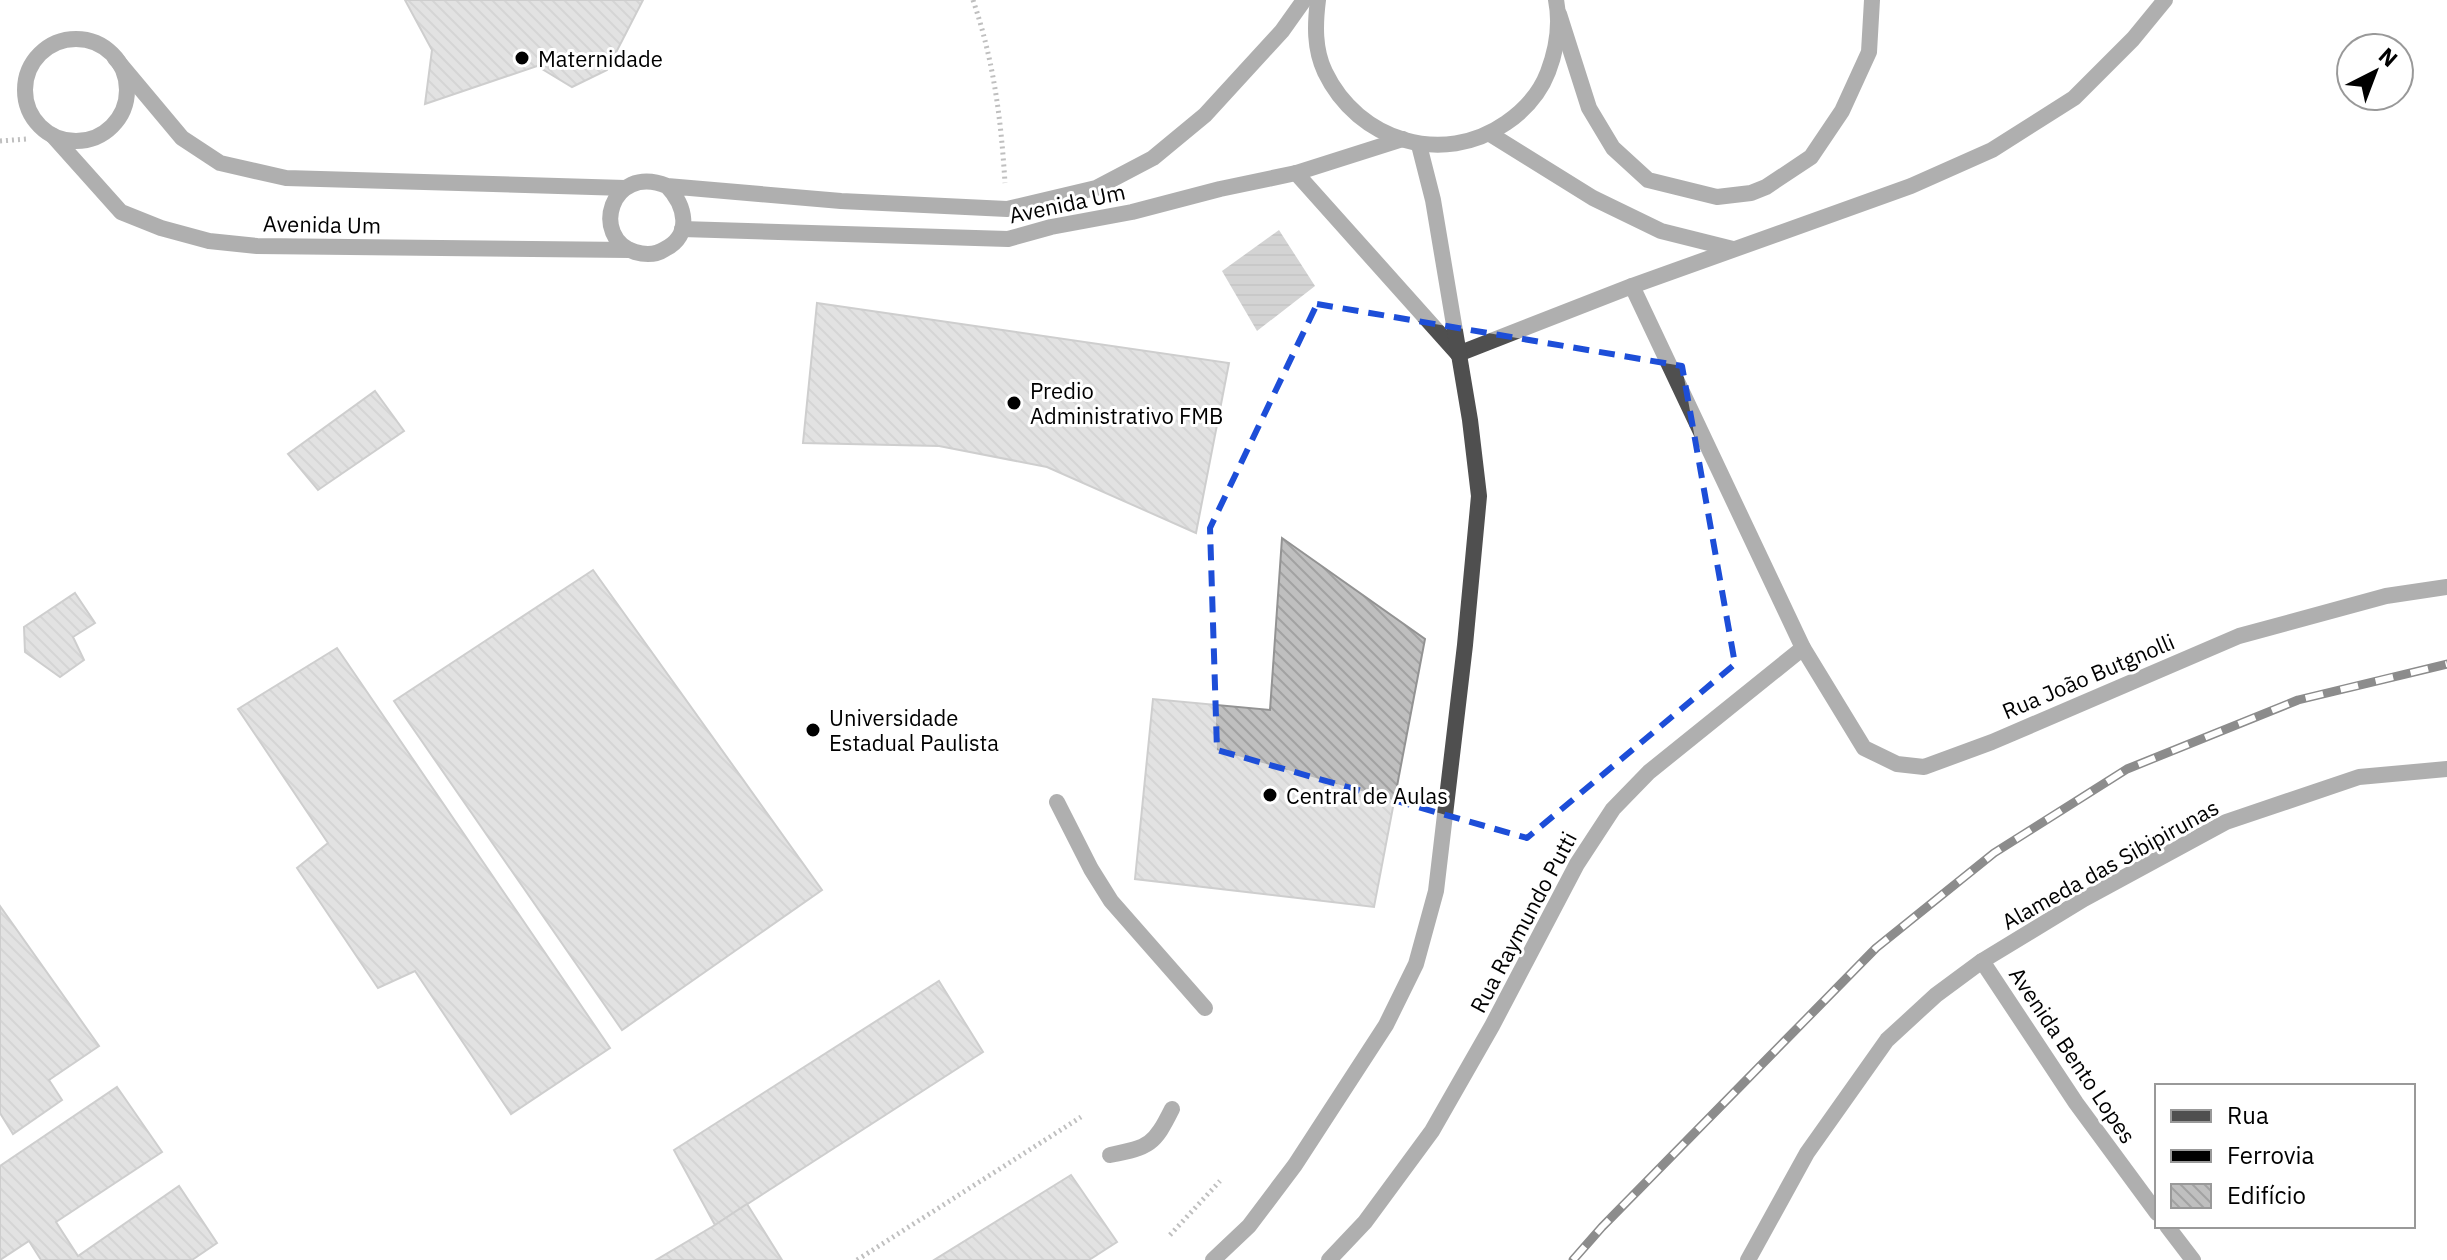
<svg xmlns="http://www.w3.org/2000/svg" width="2447" height="1260" viewBox="0 0 2447 1260" font-family="'IBM Plex Sans',sans-serif">
  <style>
    .water { fill: url(#water-rules) }
    .building { fill: url(#building-back-hatch); stroke: #939393; stroke-width: 2 }
    .lines { fill: none; stroke-linecap: round; stroke-linejoin: round }
    .path { stroke: #717171; stroke-width: 5; stroke-dasharray: 2 4; stroke-linecap: butt }
    .service { stroke: #4f4f4f; stroke-width: 16 }
    .minor { stroke: #4f4f4f; stroke-width: 16 }
    .tertiary { stroke: #4f4f4f; stroke-width: 16 }
    .rail-casing { stroke: #000; stroke-width: 9 }
    .rail { stroke: #fff; stroke-width: 6; stroke-dasharray: 18; stroke-linecap: butt }
    .marked { fill: none; stroke: #1d4ed8; stroke-width: 6; stroke-dasharray: 16 10; stroke-linejoin: round }
    .poi-dot { fill: #000; stroke: #fff; stroke-width: 3 }
    .labels { text-anchor: middle; dominant-baseline: central; stroke-width: 6; stroke-linejoin: round; paint-order: stroke }
    .poi-label { font-size: 22px; fill: #000; stroke: #fff; text-anchor: start }
    .street-label { font-size: 22px; fill: #000; stroke: #fff }
  </style>
  <defs>
    <pattern id="water-rules" width="6" height="5" patternUnits="userSpaceOnUse" patternTransform="scale(2)"><rect width="6" height="5" fill="#9d9d9d"/><path d="M0 2.5h6" fill="none" stroke="#858585"/></pattern>
    <pattern id="building-back-hatch" width="6" height="6" patternUnits="userSpaceOnUse" patternTransform="scale(2)"><rect width="6" height="6" fill="#bfbfbf"/><path d="M-1 5l2 2M0 0l6 6M5-1l2 2" fill="none" stroke="#a2a2a2"/></pattern>
  </defs>
  <rect width="100%" height="100%" fill="#fff"/>
  <!-- water -->
  <polygon class="water" points="1279,230 1315,286 1257,331 1222,271"/>
  <!-- building -->
  <g class="building">
    <polygon points="405,0 643,0 607,70 572,87 537,66 425,104 432,50"/>
    <polygon points="817,303 1229,363 1196,533 1047,467 939,446 803,443"/>
    <polygon points="375,391 404,431 318,490 288,454"/>
    <polygon points="1282,538 1425,639 1374,907 1135,879 1153,699 1270,710"/>
    <polygon points="593,570 822,890 622,1030 394,701"/>
    <polygon points="75,593 95,623 73,637 84,660 60,677 25,652 24,627"/>
    <polygon points="337,648 610,1048 511,1114 415,971 378,988 297,868 328,843 238,709"/>
    <polygon points="0,906 99,1046 49,1080 62,1100 13,1134 0,1113"/>
    <polygon points="939,981 983,1052 715,1225 674,1150"/>
    <polygon points="117,1087 162,1152 56,1222 78,1256 179,1186 217,1243 192,1260 41,1260 29,1241 0,1260 0,1166"/>
    <polygon points="1071,1175 1117,1242 1089,1260 934,1260"/>
    <polygon points="747,1204 782,1260 656,1260 715,1225"/>
  </g>
  <g class="lines">
    <!-- path -->
    <g class="path">
      <path d="M973 0C994 62 1001 119 1005 183"/>
      <polyline points="0,141 27,139"/>
      <polyline points="1170,1235 1220,1181"/>
      <polyline points="857,1260 1081,1117"/>
    </g>
    <!-- service -->
    <g class="service">
      <path d="M1318 0C1315 24 1314 49 1325 72 1358 141 1443 167 1506 123 1525 110 1540 93 1548 72 1557 48 1561 25 1556 0"/>
      <polyline points="1559,14 1589,108 1613,148 1648,180 1717,197 1751,193 1766,187 1811,157 1842,111 1869,52 1872,0"/>
      <circle cx="76" cy="90" r="51"/>
      <polyline points="115,58 182,138 220,163 286,178 625,188"/>
      <polyline points="1490,134 1593,198 1661,231 1733,249"/>
      <polyline points="53,136 121,212 161,228 209,241 257,246 629,250"/>
      <polyline points="1296,173 1457,353"/>
      <path d="M667 186C685 205 693 235 665 249 656 255 645 255 635 252 590 238 610 163 667 186L841 201 1007 209 1096 188 1153 158 1205 115 1282 31 1304 0"/>
      <polyline points="682,229 1008,239 1051,227 1132,212 1220,189 1296,173 1403,139"/>
      <polyline points="1632,286 1803,648"/>
      <polyline points="1458,354 1632,286 1911,186 1992,150 2074,98 2133,39 2165,0"/>
      <polyline points="1057,802 1091,869 1111,901 1205,1008"/>
      <path d="M1110 1155C1150 1147 1154 1145 1172 1109"/>
      <polyline points="1213,1260 1249,1226 1295,1165 1386,1025 1416,964 1436,891 1465,645 1479,496 1470,420 1433,200 1419,145"/>
    </g>
    <!-- minor -->
    <polyline class="minor" points="1982,961 2084,899 2226,822 2359,777 2447,769"/>
    <!-- tertiary -->
    <g class="tertiary">
      <polyline points="2167,1226 2193,1260"/>
      <polyline points="1329,1260 1365,1222 1432,1131 1492,1026 1577,864 1613,809 1649,772 1803,648 1864,748 1897,764 1924,767 1992,742 2239,636 2386,596 2447,587"/>
      <polyline points="1748,1260 1807,1153 1887,1040 1936,995 1982,961 2076,1103 2157,1213"/>
    </g>
    <defs>
      <polyline id="rail" points="1573,1260 1602,1227 1876,948 1994,853 2127,769 2298,700 2447,664"/>
    </defs>
    <!-- rail casing -->
    <use href="#rail" class="rail-casing"/>
    <!-- rail -->
    <use href="#rail" class="rail"/>
  </g>
  <!-- marked area -->
  <path d="M0 0H2447V1260H0ZM1317 304 1682 366 1735 664 1527 838 1217 750 1210 528Z" fill="#fff" fill-opacity=".55" fill-rule="evenodd"/>
  <path class="marked" d="M1317 304 1682 366 1735 664 1527 838 1217 750 1210 528Z"/>
  <!-- markers -->
  <g class="poi-dot">
    <circle cx="522" cy="58" r="8"/>
    <circle cx="1014" cy="403" r="8"/>
    <circle cx="813" cy="730" r="8"/>
    <circle cx="1270" cy="795" r="8"/>
  </g>
  <g class="labels">
    <!-- poi labels -->
    <g class="poi-label">
      <text x="538" y="58">Maternidade</text>
      <text x="1030" y="390">Predio<tspan x="1030" dy="25">Administrativo FMB</tspan></text>
      <text x="829" y="717">Universidade<tspan x="829" dy="25">Estadual Paulista</tspan></text>
      <text x="1286" y="795">Central de Aulas</text>
    </g>
    <!-- street labels -->
    <g class="street-label">
      <text transform="translate(1067 203) rotate(-12)">Avenida Um</text>
      <text transform="translate(322 224) rotate(1)">Avenida Um</text>
      <text transform="translate(2088 676) rotate(-23)">Rua João Butgnolli</text>
      <text transform="translate(2110 864) rotate(-29)">Alameda das Sibipirunas</text>
      <text transform="translate(1523 922) rotate(-62)">Rua Raymundo Putti</text>
      <text transform="translate(2073 1055) rotate(56)">Avenida Bento Lopes</text>
    </g>
  </g>
  <!-- legend -->
  <rect x="2155" y="1084" width="260" height="144" fill="#ffffff" stroke="#999999" stroke-width="2"/>
  <rect x="2171" y="1110" width="40" height="12" fill="#4f4f4f" stroke="#999999" stroke-width="2"/>
  <text x="2227" y="1124" font-size="24" fill="#000000">Rua</text>
  <rect x="2171" y="1150" width="40" height="12" fill="#000000" stroke="#999999" stroke-width="2"/>
  <text x="2227" y="1164" font-size="24" fill="#000000">Ferrovia</text>
  <rect x="2171" y="1184" width="40" height="24" fill="url(#building-back-hatch)" stroke="#999999" stroke-width="2"/>
  <text x="2227" y="1204" font-size="24" fill="#000000">Edifício</text>
  <!-- north arrow -->
  <g transform="translate(2375 72) rotate(42)"><circle r="38" fill="#ffffff" stroke="#999999" stroke-width="2"/>
  <path d="M0-6L14 30L0 20L-14 30Z" fill="#000000"/>
  <text y="-12" font-size="22" font-weight="bold" text-anchor="middle" fill="#000000">N</text>
  </g>
</svg>
